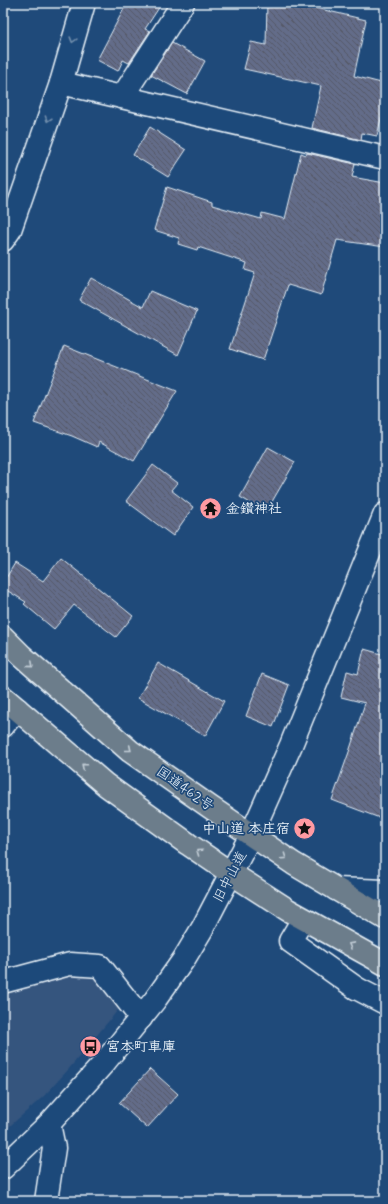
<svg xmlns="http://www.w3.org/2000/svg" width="388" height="1204" viewBox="0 0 388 1204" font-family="Mynerve,'Klee One',sans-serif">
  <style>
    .built { fill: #34547e }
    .building { fill: url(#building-back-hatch); stroke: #e8f1f8 }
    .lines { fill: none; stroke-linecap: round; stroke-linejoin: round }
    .street-casing { stroke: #e8f1f8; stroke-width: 25 }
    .secondary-casing { stroke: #e8f1f8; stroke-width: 25 }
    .highway-casing { stroke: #e8f1f8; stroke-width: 25 }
    .street { stroke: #1f4a7a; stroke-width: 22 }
    .secondary { stroke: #1f4a7a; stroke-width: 22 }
    .highway { stroke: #6c7d8b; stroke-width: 22 }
    .oneway { stroke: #6f8dac }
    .oneway2 { stroke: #c3ced7 }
    .labels { text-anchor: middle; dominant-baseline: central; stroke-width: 3.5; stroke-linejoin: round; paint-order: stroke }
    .poi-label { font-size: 14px; font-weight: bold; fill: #e8f1f8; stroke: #1f4a7a; text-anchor: start }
    .street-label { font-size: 14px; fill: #e8f1f8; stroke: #1f4a7a }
  </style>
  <defs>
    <pattern id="building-back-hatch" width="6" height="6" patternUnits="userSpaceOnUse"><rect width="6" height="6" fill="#646c89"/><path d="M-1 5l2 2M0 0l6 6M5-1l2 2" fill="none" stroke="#545866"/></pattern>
  </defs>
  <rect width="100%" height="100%" fill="#1f4a7a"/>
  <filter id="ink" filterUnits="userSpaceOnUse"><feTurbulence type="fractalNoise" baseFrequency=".025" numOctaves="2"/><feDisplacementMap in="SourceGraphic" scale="8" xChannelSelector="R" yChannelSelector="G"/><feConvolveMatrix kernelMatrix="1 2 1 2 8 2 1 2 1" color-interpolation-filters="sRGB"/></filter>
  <g filter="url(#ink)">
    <!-- built -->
    <polygon class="built" points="84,973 93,976 123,1004 68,1070 44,1096 3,1132 3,982"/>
    <!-- building -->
    <g class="building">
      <polygon points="127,3 162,3 145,29 150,31 129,63 123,60 118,71 97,60"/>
      <polygon points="267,3 312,4 312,7 366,20 354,76 385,84 385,101 377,136 362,133 361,140 312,128 321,86 244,69 251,42 266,45"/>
      <polygon points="172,43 205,61 187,94 151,75"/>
      <polygon points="150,127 186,150 168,177 133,155"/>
      <polygon points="301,153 306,155 307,153 355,164 352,177 385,183 385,247 337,240 321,295 288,285 263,360 230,349 255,273 245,270 247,263 198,247 197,250 178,244 179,238 154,230 167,187 212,202 212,205 261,219 262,213 285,219"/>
      <polygon points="91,278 143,307 150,291 197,311 178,355 79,300"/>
      <polygon points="64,346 177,391 134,461 99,442 97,447 72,436 34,423"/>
      <polygon points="268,447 295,462 266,512 240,497"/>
      <polygon points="153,465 177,483 171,490 193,507 173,536 126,501"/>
      <polygon points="61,558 133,616 116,637 74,605 54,629 24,604 26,602 3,588 3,583 15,563 43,581"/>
      <polygon points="364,649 385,655 385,820 332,800 349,752 365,703 341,697 347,671 358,674"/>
      <polygon points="158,663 224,701 205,736 138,698"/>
      <polygon points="262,674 289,685 273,727 246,716"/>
      <polygon points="150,1069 178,1094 147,1128 119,1103"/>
    </g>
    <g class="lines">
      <defs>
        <g id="street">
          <polyline points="61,83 385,158"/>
          <polyline points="122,97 183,3"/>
          <polyline points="3,240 10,230 61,83 84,3"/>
          <polyline points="3,726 17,709"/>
          <polyline points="336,889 385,891"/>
          <polyline points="303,919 290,941 356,988"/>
          <polyline points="3,982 70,964 100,966 141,1018"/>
        </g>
        <g id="secondary">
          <polyline points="356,988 385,1003"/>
          <polyline points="3,1168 49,1124 104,1063 155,1000 184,959 202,929 251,835 291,745 385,514"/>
          <polyline points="46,1201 54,1148 49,1124"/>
        </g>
        <g id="highway">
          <polyline points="3,637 22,656 130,751 210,807 294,864 385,918"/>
          <polyline points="3,697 106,785 188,844 232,874 288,910 385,964"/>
        </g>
      </defs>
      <!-- street casing -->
      <use href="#street" class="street-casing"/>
      <!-- secondary casing -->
      <use href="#secondary" class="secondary-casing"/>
      <!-- highway casing -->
      <use href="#highway" class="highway-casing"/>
      <!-- street -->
      <use href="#street" class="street"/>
      <!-- secondary -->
      <use href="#secondary" class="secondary"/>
      <!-- highway -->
      <use href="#highway" class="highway"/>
    </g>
    <!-- one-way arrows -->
    <defs><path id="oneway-chevron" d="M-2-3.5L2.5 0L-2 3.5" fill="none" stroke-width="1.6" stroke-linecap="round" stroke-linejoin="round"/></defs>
    <g class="oneway">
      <use href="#oneway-chevron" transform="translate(73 40) rotate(106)"/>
      <use href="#oneway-chevron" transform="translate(48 119) rotate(109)"/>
    </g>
    <g class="oneway2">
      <use href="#oneway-chevron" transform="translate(31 665) rotate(41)"/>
      <use href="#oneway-chevron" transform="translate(129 749) rotate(39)"/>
      <use href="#oneway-chevron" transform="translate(84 766) rotate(-140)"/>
      <use href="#oneway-chevron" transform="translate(199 852) rotate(-145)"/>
      <use href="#oneway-chevron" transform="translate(284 857) rotate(34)"/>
      <use href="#oneway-chevron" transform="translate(351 945) rotate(-151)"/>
    </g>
  </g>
  <!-- icons -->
  <defs>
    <symbol id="temple-disc" viewBox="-11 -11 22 22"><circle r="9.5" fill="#ff9aa2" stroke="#1f4a7a"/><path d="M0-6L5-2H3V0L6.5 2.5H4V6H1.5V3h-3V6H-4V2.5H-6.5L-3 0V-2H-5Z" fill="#111"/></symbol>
    <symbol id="sight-disc" viewBox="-11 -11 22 22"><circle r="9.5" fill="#ff9aa2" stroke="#1f4a7a"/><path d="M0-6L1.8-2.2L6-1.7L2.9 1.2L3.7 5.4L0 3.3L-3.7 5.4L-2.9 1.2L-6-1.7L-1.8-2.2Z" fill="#111"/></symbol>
    <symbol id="bus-disc" viewBox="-11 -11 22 22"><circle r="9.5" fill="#ff9aa2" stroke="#1f4a7a"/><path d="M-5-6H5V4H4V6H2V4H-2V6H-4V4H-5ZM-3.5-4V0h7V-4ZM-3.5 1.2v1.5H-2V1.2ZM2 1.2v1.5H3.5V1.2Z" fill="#111"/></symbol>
  </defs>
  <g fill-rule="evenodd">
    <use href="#temple-disc" x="198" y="496" width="25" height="25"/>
    <use href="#sight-disc" x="292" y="816" width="25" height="25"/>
    <use href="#bus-disc" x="78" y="1034" width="25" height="25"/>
  </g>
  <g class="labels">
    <!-- poi labels -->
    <g class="poi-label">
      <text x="226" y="509">金鑚神社</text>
      <text x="290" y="829" text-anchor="end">中山道 本庄宿</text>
      <text x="106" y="1047">宮本町車庫</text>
    </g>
    <!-- street labels -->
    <g class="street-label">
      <text transform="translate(185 789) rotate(35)">国道462号</text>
      <text transform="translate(230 877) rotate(-62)">旧中山道</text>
    </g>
  </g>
  <!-- margin -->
  <rect width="388" height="1204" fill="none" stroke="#1f4a7a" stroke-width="16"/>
  <rect x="8" y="8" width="372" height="1188" fill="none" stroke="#e8f1f8" stroke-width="1.5" filter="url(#ink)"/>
</svg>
